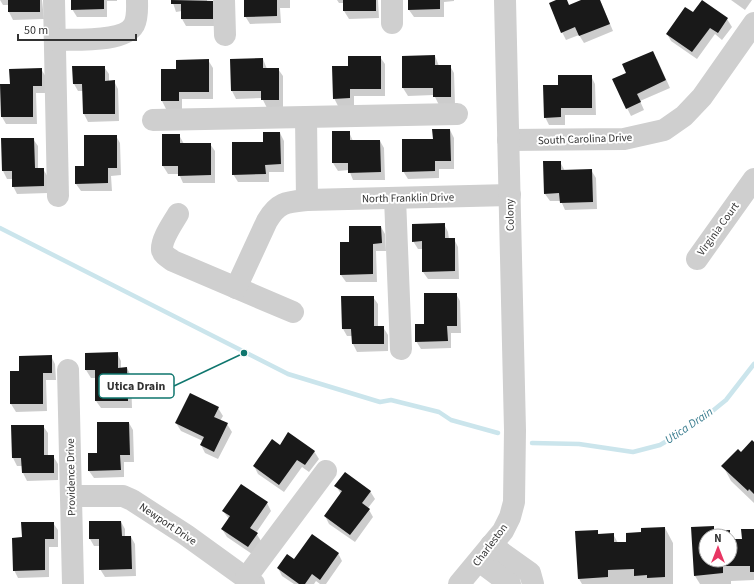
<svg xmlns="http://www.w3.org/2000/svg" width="754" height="584" viewBox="0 0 754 584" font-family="'Source Sans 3',sans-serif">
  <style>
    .shadow { fill: #0003; fill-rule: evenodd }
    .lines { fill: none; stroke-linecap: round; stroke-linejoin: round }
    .stream { stroke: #cbe5ec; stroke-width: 4.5 }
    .building { fill: #191919 }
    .minor { stroke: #cfcfcf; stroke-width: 22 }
    .labels { text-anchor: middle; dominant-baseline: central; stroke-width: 4; stroke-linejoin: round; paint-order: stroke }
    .street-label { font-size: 11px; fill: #323232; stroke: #fff }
    .water-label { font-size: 12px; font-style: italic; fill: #3c7e90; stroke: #fff }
    .leader { fill: none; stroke: #0f766e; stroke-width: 1.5 }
    .callout-dot { fill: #0f766e; stroke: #fff; stroke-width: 1.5 }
    .callout { fill: #fff; stroke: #0f766e; stroke-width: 1.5 }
    .callout-label { font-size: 12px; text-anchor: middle; font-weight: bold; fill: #323232 }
  </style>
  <rect width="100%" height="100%" fill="#fff"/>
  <!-- shadow -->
  <g class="shadow">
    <polygon points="0,0 42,0 44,19 13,20 9,12 9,5 3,5"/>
    <polygon points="72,0 117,0 117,1 107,1 107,17 77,17 72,9"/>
    <polygon points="172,0 207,0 207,2 212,2 217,9 217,26 186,26 182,19 182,11 176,12"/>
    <polygon points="245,0 290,0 290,8 280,8 281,23 250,24 245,16"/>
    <polygon points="337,0 378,0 379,18 349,19 344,11 344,3 339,3"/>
    <polygon points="409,0 454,0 454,1 444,2 444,17 414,17 409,10"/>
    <polygon points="559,0 566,0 569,6 584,0 600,0 613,31 584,43 579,35 566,40 562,32"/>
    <polygon points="731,0 752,0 745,10"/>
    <polygon points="702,1 727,19 732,27 722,40 715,34 697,59 671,41 667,34 693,13"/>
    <polygon points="435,56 439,66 450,66 454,73 455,104 439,105 434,95 408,96 403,88 403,57"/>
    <polygon points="380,57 385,64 385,96 354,96 354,106 338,106 334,98 349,67"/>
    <polygon points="263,59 267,69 278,69 283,76 283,107 267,108 262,98 236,99 232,91 231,60"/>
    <polygon points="657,59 670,88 640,101 644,110 631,116 627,108"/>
    <polygon points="208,60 213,68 213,99 182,99 182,109 166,109 162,101 162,70 177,70"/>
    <polygon points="104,67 109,74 109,82 114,81 118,89 119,121 88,122 84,114 83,91 78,91 74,84"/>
    <polygon points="41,69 46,77 46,93 36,93 37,124 6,124 2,117 11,85"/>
    <polygon points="591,76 595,84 596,115 565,115 565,125 549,125 545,117 559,86"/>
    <polygon points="450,130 454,138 454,169 439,169 439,178 408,179 403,171 434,140"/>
    <polygon points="349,132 353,141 380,141 384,148 385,180 353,180 349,170 338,171 333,163"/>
    <polygon points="280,133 284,141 284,172 269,172 269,182 238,182 233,174 264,142"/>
    <polygon points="163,135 179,135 184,144 210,144 215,151 215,183 183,183 179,174 168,174 163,166"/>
    <polygon points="116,136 120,143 121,175 111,176 112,191 81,191 76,184 86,167"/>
    <polygon points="2,139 33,139 38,146 38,169 43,169 48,177 48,193 17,194 13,186 13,179 7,179 3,171"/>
    <polygon points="560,162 565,171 591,170 596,178 597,209 565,210 561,201 550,201 545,194"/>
    <polygon points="444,224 448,232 449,239 454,239 458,247 459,279 428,279 423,272 423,249 418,249 413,241"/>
    <polygon points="381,227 385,234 386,251 376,251 377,282 346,282 341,275 350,243"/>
    <polygon points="456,294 460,301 461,333 451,333 451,348 421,349 416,341 425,325"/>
    <polygon points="373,297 378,304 378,327 383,327 388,335 388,351 357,352 353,344 353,336 347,336 343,329"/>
    <polygon points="117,353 121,361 121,368 127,368 131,376 132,408 101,408 96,401 96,378 91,378 86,370 86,354"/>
    <polygon points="51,356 55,364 56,380 46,380 47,411 16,412 11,404 21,372"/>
    <polygon points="190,395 218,408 223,416 220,421 227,424 232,432 218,459 205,453 201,445 203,441 181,431 176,423"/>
    <polygon points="129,423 133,430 134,462 124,462 124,477 94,478 89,471 98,454"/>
    <polygon points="12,426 43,426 48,433 48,456 53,456 58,464 58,480 27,481 23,473 23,466 17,466 13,458"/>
    <polygon points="754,444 754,503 731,481 723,466"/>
    <polygon points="280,446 314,451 319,459 309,472 302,467 284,492 258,474 254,466"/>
    <polygon points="336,486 370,491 375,499 368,508 373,517 355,542 329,524 325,516 341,494"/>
    <polygon points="267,503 271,511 256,533 261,541 252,554 227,537 222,529 229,519 223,511"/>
    <polygon points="121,522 125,529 125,537 131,537 135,544 136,576 105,577 100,569 100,546 94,546 90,539"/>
    <polygon points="53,523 58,530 58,547 49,547 49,577 18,578 14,570 23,538"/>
    <path d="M713 527 715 531H729L734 540H743L754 530V580L731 581V584H700L695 576 692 528ZM706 536H730V560H706Z"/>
    <polygon points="665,528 673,543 673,584 582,584 579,579 576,531 597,531 599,535 613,534 618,543 627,543"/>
    <polygon points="338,553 342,561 326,584 320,584 316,581 314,584 294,584 282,576 278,568 295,560"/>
  </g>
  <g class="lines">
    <!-- stream -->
    <g class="stream">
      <polyline points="0,228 288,374 380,402 391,400 439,412 451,420 498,433"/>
      <polyline points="532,443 579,444 633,452 660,445 699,422 726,400 754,364"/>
    </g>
  </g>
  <!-- building -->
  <g class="building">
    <rect x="8" y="0" width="32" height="12"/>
    <polygon points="71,0 104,0 104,9 71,10"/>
    <polygon points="171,0 213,1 213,19 181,19 181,4 171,4"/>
    <polygon points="244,0 277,0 277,16 244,17"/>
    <rect x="343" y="0" width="33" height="11"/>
    <polygon points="408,0 440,0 440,9 408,10"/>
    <polygon points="556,0 567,0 569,5 581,0 600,0 610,24 579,36 575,27 561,33 549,3"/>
    <polygon points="702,0 728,18 718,33 710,28 692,52 666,34 685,7 693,12"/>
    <polygon points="653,51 666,80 637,94 641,102 626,109 612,79 626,73 622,64"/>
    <polygon points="435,55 435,65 451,65 451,97 433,97 433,88 402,88 402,56"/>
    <polygon points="348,56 381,56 381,89 350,89 350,98 333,99 332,66 348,66"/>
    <polygon points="263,58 263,68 279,68 279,100 261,100 261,91 231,91 230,59"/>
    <polygon points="209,59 209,92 179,92 179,101 161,101 161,69 176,69 176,60"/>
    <polygon points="72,66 105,66 105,81 115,80 115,114 83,114 82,84 73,84"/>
    <polygon points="42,68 42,86 33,86 33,117 1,117 0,84 10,84 9,69"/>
    <polygon points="558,75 592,75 592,108 561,108 561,117 544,118 543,85 558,85"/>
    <polygon points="432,129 450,129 451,161 435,161 435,171 402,172 402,139 433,139"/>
    <polygon points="332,131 350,131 350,140 380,140 381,172 348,173 348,163 332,163"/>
    <polygon points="263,132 280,132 281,164 265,165 266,174 232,175 232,142 263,142"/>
    <polygon points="162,134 180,134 180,143 211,143 211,175 178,176 178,166 162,166"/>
    <polygon points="84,135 117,135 117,168 108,168 108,183 75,184 75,166 84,166"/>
    <polygon points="1,138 34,138 35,168 44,168 44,186 12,187 12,171 2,171"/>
    <polygon points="543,161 561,161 561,170 592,169 593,202 560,203 559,193 544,194"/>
    <polygon points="445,223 445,238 455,238 455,271 422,272 422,241 412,242 412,224"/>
    <polygon points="349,226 381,226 382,243 373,244 373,274 340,275 340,242 349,242"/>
    <polygon points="424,293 457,293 457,326 447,326 448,341 415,342 415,324 424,324"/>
    <polygon points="341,296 374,296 374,326 384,326 384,344 352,344 351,329 342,329"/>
    <polygon points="118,352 118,368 127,367 128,401 95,401 95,370 85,370 85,353"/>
    <polygon points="52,355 52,373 43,373 43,404 10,404 10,371 19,371 19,356"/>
    <polygon points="190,393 219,407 214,417 228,423 214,452 200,445 204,437 175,423"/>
    <polygon points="97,422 129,422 130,455 120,455 121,470 88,471 88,453 97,453"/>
    <polygon points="11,425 44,425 44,455 54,455 54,473 22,473 21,458 12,458"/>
    <polygon points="288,432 315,451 305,465 297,460 279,485 253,466 272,439 280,445"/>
    <polygon points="752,440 754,442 754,494 749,489 748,491 721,466 738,449 741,452"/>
    <polygon points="345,472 371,491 362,503 370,509 350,535 324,516 342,491 334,486"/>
    <polygon points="241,484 268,502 250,528 258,533 248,547 221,529 230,516 222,511"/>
    <polygon points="89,521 121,521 122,536 131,536 132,569 99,570 99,539 89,539"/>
    <polygon points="21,522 54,522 54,539 45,539 45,570 13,571 12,538 22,537"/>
    <polygon points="714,526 714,531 730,530 730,536 706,536 706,560 730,560 730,539 742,539 741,529 754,529 754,572 750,572 750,566 723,566 723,573 694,576 691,527"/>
    <polygon points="665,527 665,577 647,578 647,575 634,576 634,569 608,570 608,577 578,579 575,531 598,530 598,534 614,533 614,542 626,542 626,533 641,532 641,528"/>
    <polygon points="312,534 339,553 320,580 312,574 305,584 299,584 277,568 287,554 294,559"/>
  </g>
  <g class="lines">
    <!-- minor -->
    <g class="minor">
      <polyline points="54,0 58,196"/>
      <polyline points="224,0 225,35"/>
      <polyline points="392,0 392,23"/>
      <path d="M56 40C75 39 124 43 134 25 138 17 137 8 137 0"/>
      <polyline points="306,117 307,200"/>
      <polyline points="153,120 457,114"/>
      <polyline points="508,140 624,139 664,130 684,116 702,97 754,23"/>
      <polyline points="395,198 401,349"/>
      <path d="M178 214C173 223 161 239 162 250 163 255 169 258 173 261L293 312"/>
      <polyline points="697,259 754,179"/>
      <path d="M236 288 267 221C278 202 287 202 307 200L510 195"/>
      <polyline points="68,370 73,584"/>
      <polyline points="71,496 123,496 132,500 186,535 254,584"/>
      <polyline points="491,545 530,573 533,584"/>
      <polyline points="479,561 510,584"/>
      <polyline points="246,578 326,471"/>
      <polyline points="459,584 503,531 510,517 514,502 515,430 505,0"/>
    </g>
  </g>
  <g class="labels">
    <!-- street labels -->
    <g class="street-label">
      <text transform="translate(585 139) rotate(-2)">South Carolina Drive</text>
      <text transform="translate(408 198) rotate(-1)">North Franklin Drive</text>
      <text transform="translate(510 215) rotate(-91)">Colony</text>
      <text transform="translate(718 229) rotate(-54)">Virginia Court</text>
      <text transform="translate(71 477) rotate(-91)">Providence Drive</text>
      <text transform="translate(168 524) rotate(34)">Newport Drive</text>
      <text transform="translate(490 545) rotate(-53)">Charleston</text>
    </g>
    <!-- water labels -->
    <g class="water-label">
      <text transform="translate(689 426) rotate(-34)">Utica Drain</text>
    </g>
  </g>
  <!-- callouts -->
  <path class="leader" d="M244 353L174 386"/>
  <circle class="callout-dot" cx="244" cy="353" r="4"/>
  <rect class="callout" x="99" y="374" width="75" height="24" rx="4"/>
  <g class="callout-label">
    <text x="136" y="390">Utica Drain</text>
  </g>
  <!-- north arrow -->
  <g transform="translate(718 548)"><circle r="19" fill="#ffffff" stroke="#adadad"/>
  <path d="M0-3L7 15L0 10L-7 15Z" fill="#e83663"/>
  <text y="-6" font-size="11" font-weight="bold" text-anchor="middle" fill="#323232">N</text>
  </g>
  <!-- scale -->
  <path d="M18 34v6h118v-6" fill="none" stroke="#323232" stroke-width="2"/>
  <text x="24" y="34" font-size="12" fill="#323232" stroke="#ffffff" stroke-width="3" paint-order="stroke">50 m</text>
</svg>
